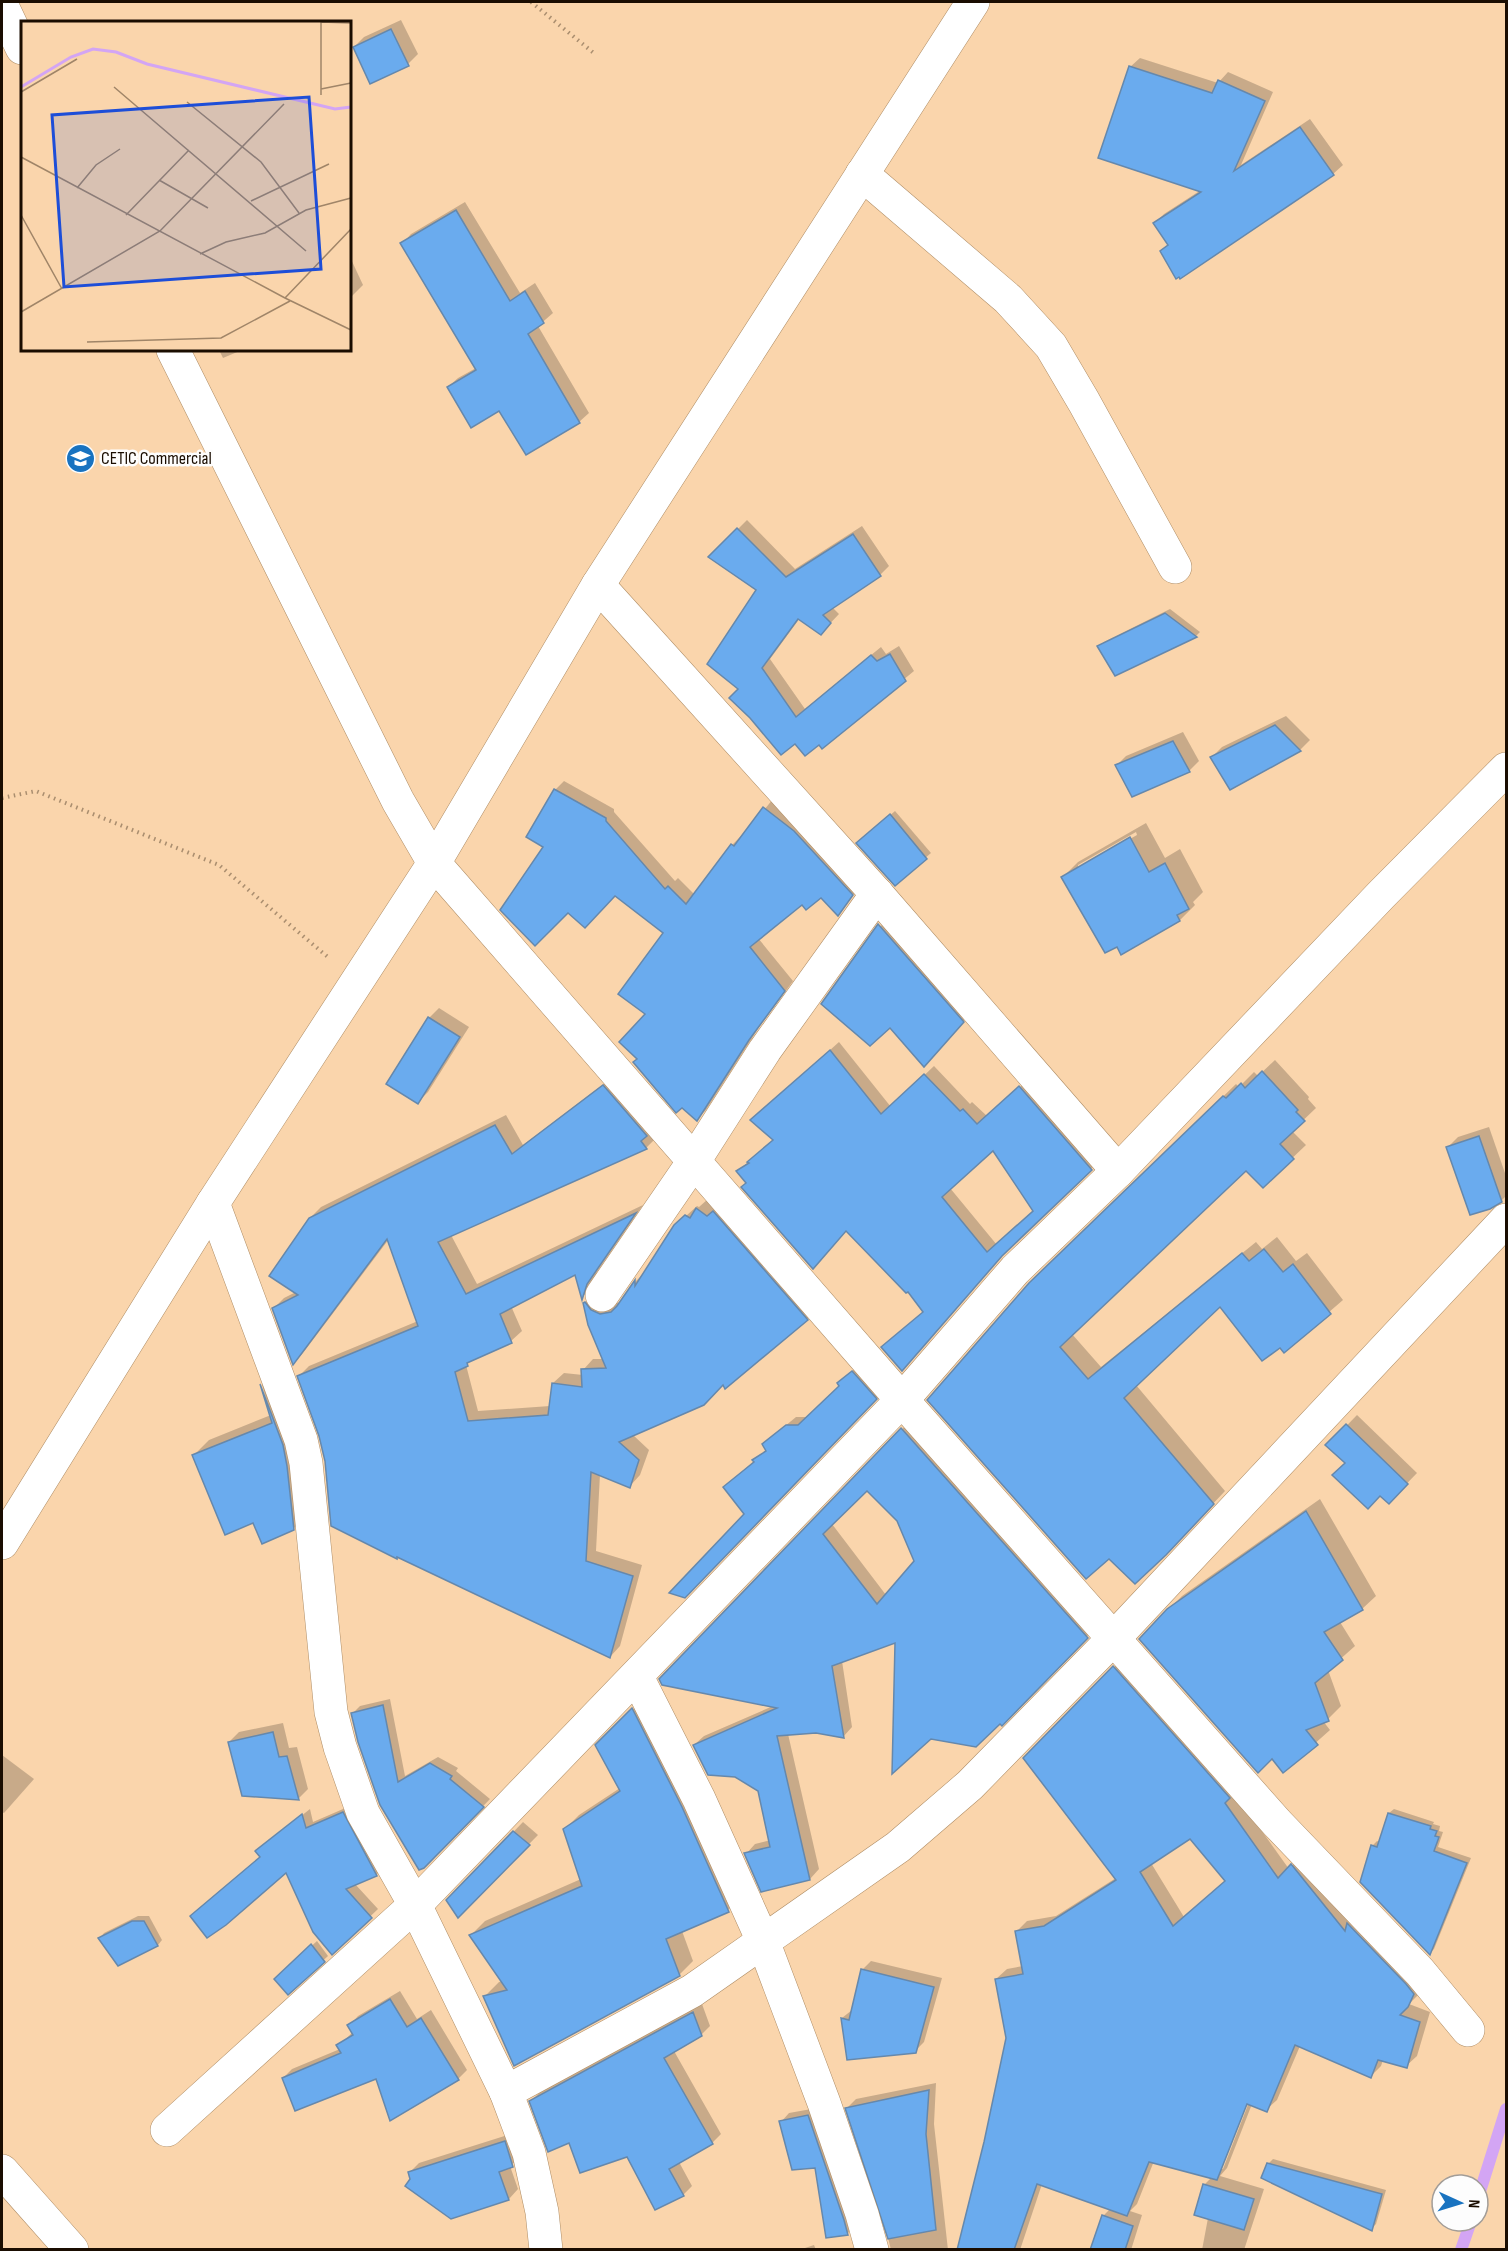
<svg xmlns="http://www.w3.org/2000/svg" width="1508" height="2251" viewBox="0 0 1508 2251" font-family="'Sofia Sans Condensed',sans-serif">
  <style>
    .shadow { fill: #0003; fill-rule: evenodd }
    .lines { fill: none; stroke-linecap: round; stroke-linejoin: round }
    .stream { stroke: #d3a5f4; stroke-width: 12 }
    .building { fill: #6aabee; stroke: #6588ac; stroke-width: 1.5; fill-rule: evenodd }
    .street-casing { stroke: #af8d65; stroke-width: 34 }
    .path { stroke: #aa8e6f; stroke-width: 4; stroke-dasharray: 1.5 4.5; stroke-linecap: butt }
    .street { stroke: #fff; stroke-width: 33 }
    .labels { text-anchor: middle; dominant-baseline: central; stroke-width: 5; stroke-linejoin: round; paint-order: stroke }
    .poi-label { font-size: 18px; fill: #1a0d01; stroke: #fdfdfd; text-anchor: start }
    .inset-river { fill: none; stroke: #d3a5f4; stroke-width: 3 }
    .inset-road { fill: none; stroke: #a08568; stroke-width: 1.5 }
    .view { fill: #1d4ed8; fill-opacity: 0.15; stroke: #1d4ed8; stroke-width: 3 }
    .inset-edge { fill: none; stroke: #1a0d01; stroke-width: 3 }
  </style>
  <rect width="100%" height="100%" fill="#fad5ac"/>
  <!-- shadow -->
  <g class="shadow">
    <polygon points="401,20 418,54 408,64 354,47 364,37"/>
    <polygon points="1140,58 1218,83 1228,72 1273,92 1241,165 1310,119 1343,165 1333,174 1180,277 1161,251 1169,244 1155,223 1164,214 1201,190 1130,67"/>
    <polygon points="465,202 520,293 535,283 553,313 538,326 589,413 579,422 500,409 448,387 458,378 476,368 402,244 411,234"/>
    <polygon points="350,257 363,285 350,298"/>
    <polygon points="219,350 242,350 223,358"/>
    <polygon points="747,520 795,569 862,526 889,566 880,575 832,607 839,614 821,633 800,618 770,659 805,709 881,647 886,654 899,646 914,671 822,747 740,689 758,589 711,556"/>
    <polygon points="1170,609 1200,632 1196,636 1115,674 1099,646 1104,642"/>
    <polygon points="1286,716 1310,740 1300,750 1231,788 1212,757 1222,747"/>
    <polygon points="1183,732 1199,761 1189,771 1116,766 1126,756"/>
    <polygon points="564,781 614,809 614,812 675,881 678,878 695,895 732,845 741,836 742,837 773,799 861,885 838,914 821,896 802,903 758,938 793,981 758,1029 706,1110 697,1119 639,1058 665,932 615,894 545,846 555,790"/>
    <polygon points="895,811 931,853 895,884 863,839"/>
    <path d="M1146 823 1165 858 1180 849 1203 892 1193 902 1195 905 1180 920 1122 953 1063 877 1078 862ZM1136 832 1137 835 1078 868V865Z"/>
    <polygon points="887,918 970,1014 931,1058 890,1026 823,1004"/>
    <polygon points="439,1008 469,1027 428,1092 418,1102 429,1018"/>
    <path d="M839 1042 891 1107 934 1066 970 1104 972 1102 987 1116 1029 1079 1100 1160 1009 1248 909 1290 847 1230 748 1182 738 1171 774 1139 761 1112ZM993 1149 1034 1211 997 1245 950 1188Z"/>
    <polygon points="1275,1060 1309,1097 1308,1099 1316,1108 1292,1131 1306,1145 1263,1186 1246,1169 1072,1334 1101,1367 1256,1242 1262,1249 1277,1237 1296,1261 1307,1253 1343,1300 1284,1351 1220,1304 1136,1385 1225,1491 1179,1540 1109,1557 1086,1577 1043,1271 1236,1084 1239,1087 1254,1072 1258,1076"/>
    <polygon points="614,1076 656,1138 646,1148 451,1235 477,1284 643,1205 597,1272 592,1288 582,1297 576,1273 511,1306 522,1331 511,1341 472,1359 466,1365 478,1411 550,1406 553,1383 564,1373 583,1375 583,1370 593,1359 604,1359 584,1304 596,1292 611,1304 622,1302 636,1281 646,1271 675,1226 697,1206 699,1207 708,1199 817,1309 807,1319 723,1383 632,1434 649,1450 640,1475 630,1486 600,1474 596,1551 642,1565 620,1646 610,1657 326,1461 321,1435 299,1376 309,1366 418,1321 389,1239 303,1353 294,1363 274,1308 284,1298 296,1292 310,1218 321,1207 506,1115 523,1145"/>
    <polygon points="1489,1127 1506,1176 1506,1196 1501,1201 1448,1147 1458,1137"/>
    <polygon points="861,1363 884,1390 684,1597 746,1514 725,1487 767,1449 773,1436 796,1417 808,1417 841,1386 839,1383"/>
    <polygon points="276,1371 308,1514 293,1529 254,1521 194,1455 209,1440 271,1415 262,1385"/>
    <polygon points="1357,1415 1417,1473 1389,1502 1328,1445"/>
    <path d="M912 1419 1096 1627 1002 1724 896 1641 842 1661 852 1727 843 1737 816 1732 788 1734 819 1869 810 1879 746 1854 755 1844 771 1840 759 1790 694 1745 704 1736 773 1706 661 1679ZM868 1489 898 1520 916 1562 886 1595 832 1524Z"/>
    <polygon points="1320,1499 1376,1596 1362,1609 1340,1622 1355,1646 1328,1670 1341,1706 1328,1719 1323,1721 1330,1730 1284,1771 1168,1610 1182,1596"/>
    <path d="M1124 1657 1234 1792 1289 1869 1302 1855 1418 1995 1409 2004 1430 2012 1417 2056 1406 2066 1383 2060 1381 2066 1371 2076 1300 2046 1277 2100 1266 2110 1252 2104 1227 2168 1220 2176 1264 2189 1244 2250H1202L1208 2218 1204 2185 1212 2177 1154 2161 1137 2204 1130 2211 1142 2215 1131 2250H1091L1103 2216 1110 2209 1042 2184 1020 2250H958L986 2143 1008 2038 996 1979 1007 1969 1023 1966 1017 1931 1027 1921 1056 1916 1116 1878 1025 1758ZM1190 1837 1227 1880 1184 1917 1151 1863ZM1248 2096 1251 2097 1223 2169H1220Z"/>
    <polygon points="646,1696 742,1897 728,1910 682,1931 693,1961 679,1975 485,1996 499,1982 503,1981 471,1935 485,1921 581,1879 565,1829 579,1815 620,1788 597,1745"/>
    <polygon points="390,1699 405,1776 438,1757 458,1768 456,1771 490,1799 424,1867 352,1714 360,1706"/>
    <polygon points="283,1723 289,1748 297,1747 308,1789 298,1799 229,1742 239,1732"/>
    <polygon points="2,1755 34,1779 4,1813 2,1812"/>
    <polygon points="350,1806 383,1868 376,1875 355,1884 378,1909 333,1952 286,1870 261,1856 257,1851 310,1809 313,1822"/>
    <polygon points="1394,1809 1434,1822 1433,1824 1440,1826 1439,1831 1443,1832 1438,1847 1471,1858 1434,1949 1430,1953 1372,1846 1377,1841 1380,1842 1389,1813"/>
    <polygon points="523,1822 538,1835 458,1916 448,1900"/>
    <polygon points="138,1916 149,1916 162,1940 158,1945 118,1964 100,1938 104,1933"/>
    <polygon points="317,1941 328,1956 288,1993 276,1979"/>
    <polygon points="871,1961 942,1978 924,2042 915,2051 842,2018 852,2010 862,1970"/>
    <polygon points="400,1991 417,2019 431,2010 467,2070 458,2079 376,2077 283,2078 292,2069 340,2049 338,2046 353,2032 349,2026 358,2016"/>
    <polygon points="702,2004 710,2026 701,2035 674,2051 721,2134 712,2143 679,2162 692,2186 683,2195 628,2155 531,2101 540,2092"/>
    <polygon points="936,2083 934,2124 948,2250 891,2250 881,2208 847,2108 856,2099"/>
    <polygon points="817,2108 856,2225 848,2233 827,2237 816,2166 781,2122 789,2113"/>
    <polygon points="514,2133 522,2156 510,2166 518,2189 509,2199 412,2180 410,2172 419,2163"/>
    <polygon points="1273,2159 1386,2190 1376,2224 1371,2229 1268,2164"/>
    <polygon points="814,2245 816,2250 799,2250"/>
  </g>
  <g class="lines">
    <!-- stream -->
    <g class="stream">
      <polyline points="1478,2198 1506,2109"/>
      <polyline points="1461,2250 1471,2221"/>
    </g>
  </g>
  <!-- building -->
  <g class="building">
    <polygon points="391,29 409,66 370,84 353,47"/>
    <polygon points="1129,66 1212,93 1218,80 1265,101 1234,171 1300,127 1334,175 1180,279 1179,277 1176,279 1160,251 1168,245 1153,223 1201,192 1098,158"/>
    <polygon points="456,210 510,301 525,291 544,323 528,334 580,423 526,455 499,411 471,428 447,387 476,370 400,243"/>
    <polygon points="737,528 786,577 853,534 881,576 823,615 831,623 821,635 798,619 762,668 796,717 871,655 877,661 890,654 906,681 822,749 819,745 805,756 795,744 781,755 750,718 729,698 738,689 707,664 756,590 708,557"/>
    <polygon points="1165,613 1197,637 1115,676 1097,646"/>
    <polygon points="1275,725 1301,751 1230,790 1210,757"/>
    <polygon points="1173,741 1190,772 1132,797 1115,765"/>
    <polygon points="554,789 606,818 606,821 665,889 668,886 686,904 731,844 734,846 763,807 794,831 853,895 838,916 821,898 806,910 802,905 750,947 785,991 749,1040 697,1121 682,1108 676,1113 633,1062 637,1059 619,1042 645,1014 618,994 663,933 615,896 585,928 568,913 535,946 500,910 543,847 526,837"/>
    <polygon points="890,814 927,859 895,886 856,843"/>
    <polygon points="1130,837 1149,872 1165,863 1189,909 1177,915 1180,921 1121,955 1117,947 1105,953 1061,877"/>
    <polygon points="878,924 964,1022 924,1067 890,1028 870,1046 821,1004"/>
    <polygon points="428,1017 460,1037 418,1104 386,1084"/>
    <path d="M830 1050 881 1114 924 1074 960 1111 963 1109 977 1124 1019 1086 1092 1170 1002 1256 902 1371 881 1347 923 1312 908 1292 906 1293 846 1231 813 1269 741 1187 746 1183 736 1171 749 1163 747 1162 773 1140 750 1120ZM993 1151 1033 1211 987 1252 942 1197Z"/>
    <polygon points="1262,1071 1298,1110 1296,1112 1305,1121 1280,1144 1294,1159 1263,1188 1246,1171 1060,1347 1088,1379 1242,1253 1249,1261 1264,1249 1283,1272 1293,1264 1331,1314 1284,1353 1280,1348 1262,1361 1220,1307 1124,1398 1214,1504 1166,1555 1135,1584 1109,1559 1086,1579 927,1400 1029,1283 1223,1096 1226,1098 1241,1083 1245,1088"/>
    <polygon points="603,1085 647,1136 641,1141 647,1149 438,1242 466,1294 636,1213 587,1284 582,1300 575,1275 500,1314 512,1343 467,1363 468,1366 455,1372 468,1421 548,1415 552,1383 582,1387 581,1369 606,1368 588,1325 583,1303 585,1302 591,1310 600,1314 611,1312 617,1306 635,1280 635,1286 674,1225 685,1215 690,1218 696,1208 707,1216 713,1211 808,1320 725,1389 723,1385 704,1405 619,1442 639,1460 630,1488 591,1472 586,1561 633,1576 610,1658 397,1557 397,1559 331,1526 325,1461 319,1436 297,1376 418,1326 387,1239 293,1365 272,1308 298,1295 269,1276 309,1218 495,1125 512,1154"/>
    <polygon points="1479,1136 1502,1202 1490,1209 1470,1215 1446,1147"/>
    <polygon points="852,1371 877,1399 685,1598 669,1593 744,1514 723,1487 754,1462 752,1460 766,1451 762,1444 786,1425 798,1425 839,1386 837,1383"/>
    <polygon points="260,1384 283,1445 287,1466 294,1530 262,1544 253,1523 225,1535 192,1455 272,1423"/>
    <polygon points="1346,1424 1408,1484 1389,1504 1380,1496 1368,1509 1332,1475 1345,1463 1325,1445"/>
    <path d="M901 1428 1088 1638 1002 1726 1000 1724 976 1747 931 1739 892 1774 895 1643 832 1666 844 1738 816 1733 777 1736 810 1880 761 1892 744 1853 770 1847 758 1791 735 1777 708 1775 693 1745 777 1708 662 1685 659 1679ZM867 1491 897 1521 914 1561 877 1604 823 1534Z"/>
    <polygon points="1306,1511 1363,1610 1324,1632 1343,1660 1315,1683 1329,1721 1306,1730 1318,1745 1283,1773 1272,1759 1258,1773 1139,1639 1167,1609"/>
    <path d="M1113 1666 1230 1798 1225 1803 1278 1878 1291 1864 1345 1931 1347 1923 1406 1984 1414 1994 1408 2007 1400 2015 1420 2022 1407 2068 1378 2060 1371 2078 1295 2045 1267 2112 1247 2104 1217 2180 1149 2162 1127 2216 1037 2184 1014 2250H957L984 2142 1006 2038 995 1979 1023 1974 1015 1931 1044 1926 1116 1880 1023 1758ZM1190 1839 1225 1881 1173 1926 1140 1872Z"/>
    <polygon points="383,1705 398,1782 430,1763 452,1776 450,1779 484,1807 424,1868 419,1870 380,1805 358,1742 351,1713"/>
    <polygon points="632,1708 682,1807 729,1912 666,1939 680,1976 514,2066 483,1996 507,1990 469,1935 582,1886 563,1829 620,1791 595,1745"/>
    <polygon points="273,1732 279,1757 287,1756 299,1800 242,1796 228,1742"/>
    <polygon points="343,1812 377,1876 346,1889 372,1918 332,1955 313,1932 286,1873 226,1925 207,1938 190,1916 260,1857 255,1851 302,1814 306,1828"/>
    <polygon points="1388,1813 1431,1826 1430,1829 1437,1831 1435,1836 1439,1837 1434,1851 1467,1863 1430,1955 1360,1882 1371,1845 1377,1847"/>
    <polygon points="513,1831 530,1845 458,1918 446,1900"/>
    <polygon points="132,1921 144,1921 158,1946 118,1966 98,1938"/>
    <polygon points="311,1944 325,1962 288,1995 274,1979"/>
    <polygon points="861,1969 934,1987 916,2053 847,2060 841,2018 849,2020"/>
    <polygon points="390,1999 407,2027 421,2018 459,2080 390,2121 376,2079 295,2111 282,2078 341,2053 336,2045 353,2035 347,2025"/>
    <polygon points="693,2012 702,2036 664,2058 713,2144 669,2169 684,2196 655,2210 627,2157 580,2173 569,2143 548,2152 529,2101"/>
    <polygon points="929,2090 926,2134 936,2230 888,2239 845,2108"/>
    <polygon points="808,2115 844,2220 848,2235 826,2238 815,2168 792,2170 779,2121"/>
    <polygon points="505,2141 513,2167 499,2172 509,2200 451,2219 405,2186 410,2179 408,2172"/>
    <polygon points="1267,2163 1382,2194 1372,2231 1261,2178"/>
    <polygon points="1203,2184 1254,2199 1244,2230 1194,2215"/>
    <polygon points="1102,2215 1133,2226 1125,2250 1090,2250"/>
  </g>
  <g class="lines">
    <defs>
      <g id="street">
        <polyline points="2,6 22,48"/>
        <polyline points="862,174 1008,299 1051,346 1084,402 1175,567"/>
        <polyline points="173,350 398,801 434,863 902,1400 1277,1823 1420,1972 1468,2030"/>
        <polyline points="598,585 877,894 1118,1171"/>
        <polyline points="213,1203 301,1440 306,1463 331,1712 340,1747 363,1813 415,1905 506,2092 529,2153 542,2212 546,2250"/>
        <polyline points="602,1295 694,1161 765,1050 877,894"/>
        <polyline points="2,1543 213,1203 434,863 598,585 973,2"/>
        <polyline points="637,1677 699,1799 763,1941 824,2103 862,2214 872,2250"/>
        <polyline points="506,2092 692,1991 898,1847 970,1785 1114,1638 1506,1220"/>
        <polyline points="167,2130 415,1905 902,1400 1015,1270 1118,1171 1381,895 1506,769"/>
        <polyline points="2,2171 72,2250"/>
      </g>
    </defs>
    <!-- street casing -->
    <use href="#street" class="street-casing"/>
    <!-- path -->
    <g class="path">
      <polyline points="531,2 595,54"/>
      <polyline points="2,798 36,791 219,865 329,958"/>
    </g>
    <!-- street -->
    <use href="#street" class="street"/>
  </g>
  <!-- icons -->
  <defs>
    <symbol id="school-disc" viewBox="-11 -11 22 22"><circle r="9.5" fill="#1973c0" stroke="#fdfdfd"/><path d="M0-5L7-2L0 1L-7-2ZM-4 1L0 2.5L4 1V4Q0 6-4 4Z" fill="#fff"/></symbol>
  </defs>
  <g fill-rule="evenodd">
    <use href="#school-disc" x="64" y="442" width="33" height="33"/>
  </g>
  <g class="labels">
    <!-- poi labels -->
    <g class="poi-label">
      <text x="101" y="458">CETIC Commercial</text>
    </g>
  </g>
  <!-- overview -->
  <g transform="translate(21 21)">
    <rect width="330" height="330" fill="#fad5ac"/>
    <path class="inset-river" d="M0 66 50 36 72 28 95 31 126 43 314 88 330 86"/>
    <path class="inset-road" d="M300 1V74M300 1 330 2M93 66 285 230M300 68 330 62M0 71 56 38M166 81 240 141 278 192M0 136 264 277 330 309M138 159 187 187M56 167 75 144 99 128M230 180 308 143M0 194 41 268M105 194 168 129M179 233 205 221 244 212 285 189 330 177M264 277 330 208M0 291 139 210 263 83M66 321 200 317 269 280"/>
    <path class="view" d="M288 76 300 248 43 266 31 94Z"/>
    <rect width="330" height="330" class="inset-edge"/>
  </g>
  <!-- border -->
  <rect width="1508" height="2251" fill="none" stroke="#1a0d01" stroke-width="6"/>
  <!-- north arrow -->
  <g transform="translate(1460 2203) rotate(94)"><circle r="28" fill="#fdfdfd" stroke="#a29d98" stroke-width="1.5"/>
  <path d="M0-4.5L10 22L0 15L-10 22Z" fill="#1973c0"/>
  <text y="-9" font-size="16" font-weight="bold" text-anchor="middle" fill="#1a0d01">N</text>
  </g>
</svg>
